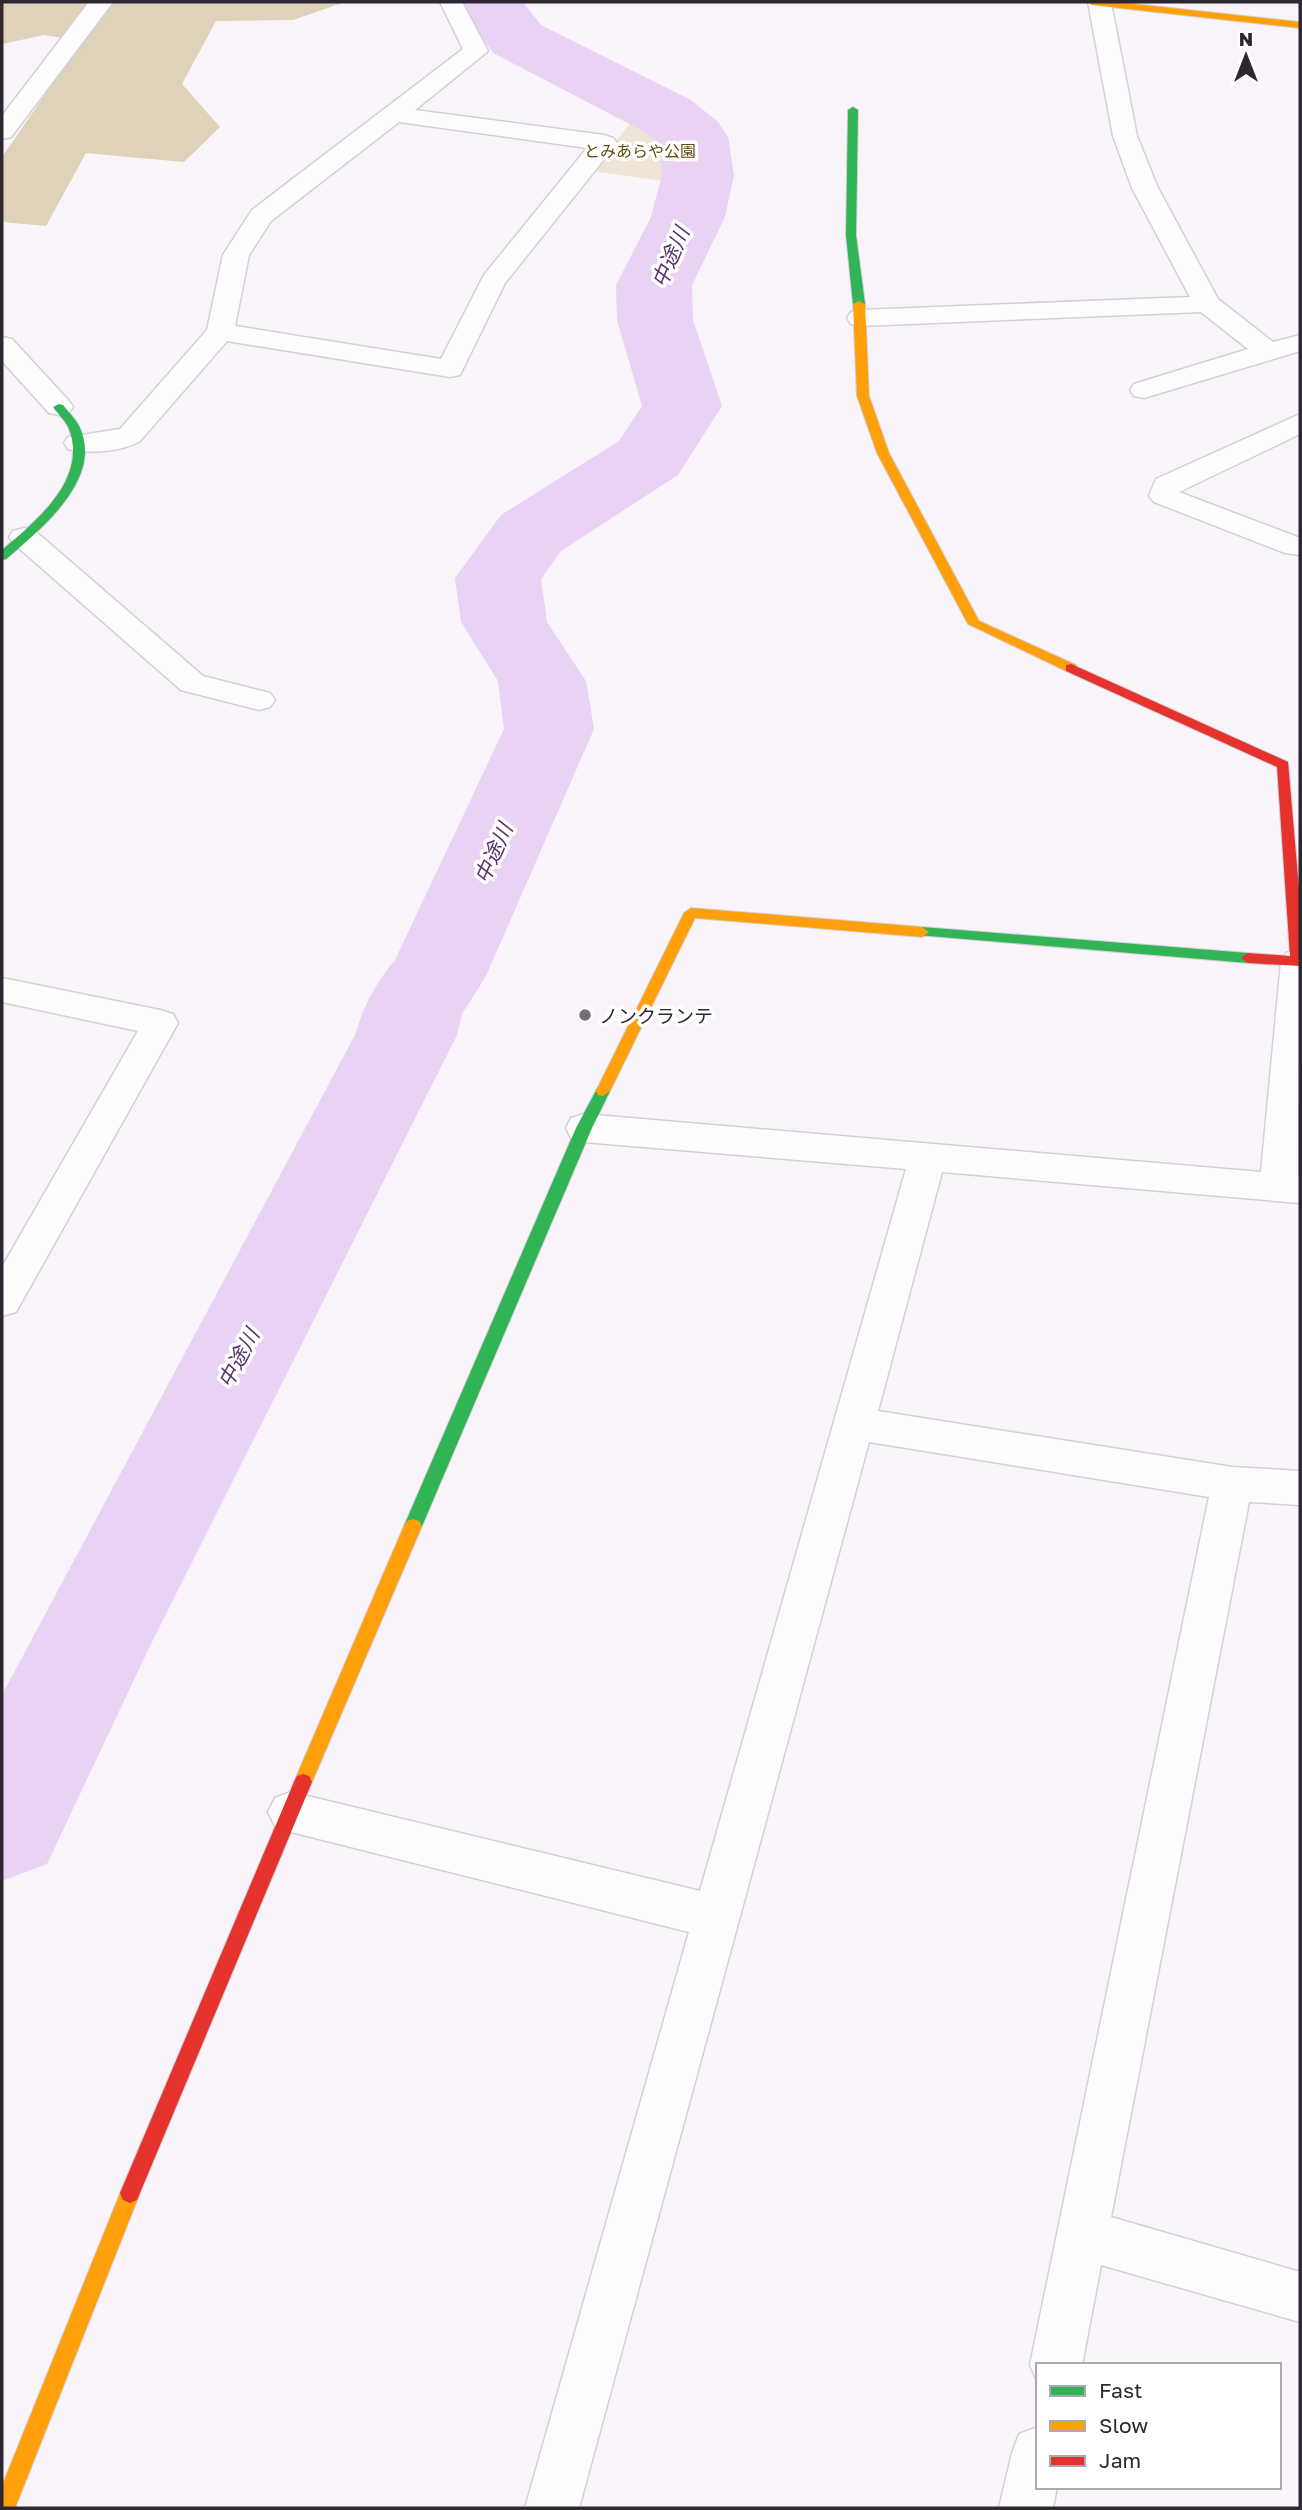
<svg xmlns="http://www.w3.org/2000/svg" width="1302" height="2510" viewBox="0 0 1302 2510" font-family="'Golos Text','Noto Sans JP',sans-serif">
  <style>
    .green { fill: #eee5d6 }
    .forest { fill: #dfd2b9 }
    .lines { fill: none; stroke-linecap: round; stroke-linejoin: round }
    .river { fill: #e9d2f4; fill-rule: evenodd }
    .street-casing { stroke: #d5d0d7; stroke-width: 3 }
    .fast-casing { stroke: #d5d0d7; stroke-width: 2 }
    .slow-casing { stroke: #d5d0d7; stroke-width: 2 }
    .jam-casing { stroke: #d5d0d7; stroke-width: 2 }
    .street { fill: #fefdfe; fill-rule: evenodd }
    .fast { fill: #30b455; fill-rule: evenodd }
    .slow { fill: #ff9f0a; fill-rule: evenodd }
    .jam { fill: #e5322d; fill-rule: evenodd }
    .poi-dot { fill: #746f77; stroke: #fff; stroke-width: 2.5 }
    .labels { text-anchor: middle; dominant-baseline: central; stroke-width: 7; stroke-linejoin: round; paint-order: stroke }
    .far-park-label { font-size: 16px; fill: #604c0e; stroke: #fff }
    .poi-label { font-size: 19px; fill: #2d2731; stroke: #fff; text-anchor: start }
    .water-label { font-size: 21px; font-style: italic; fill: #58336b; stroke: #fff }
  </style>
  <rect width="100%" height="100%" fill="#f8f4fa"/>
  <!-- green -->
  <polygon class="green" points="633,120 652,122 687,175 684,184 592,171"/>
  <!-- forest -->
  <polygon class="forest" points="2,2 345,2 293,20 216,21 182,84 220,127 184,162 86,153 46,226 2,222 2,157 82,41 44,35 2,44"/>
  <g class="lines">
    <!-- river -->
    <path class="river" d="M457 2H523L541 25 691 100 718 122 728 137 734 175 725 217 692 285 693 320 722 406 678 475 561 551 541 579 547 622 586 681 594 729 486 976 462 1014 457 1035 149 1648 47 1864 2 1881V1695L355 1035C364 1005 375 984 395 960L504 729 498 681 461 622 455 578 501 515 619 441 642 406 617 320 616 285 651 217 662 175 659 144 641 130 493 53Z"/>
    <defs>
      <g id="street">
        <polygon points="89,2 113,2 11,137 2,139 2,116"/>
        <path d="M440 2H462L488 51 415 110 604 135 613 138 617 143 505 283 460 375 450 377 227 341 140 441C122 452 88 454 68 449L64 443 68 437 120 429 207 330 223 255 252 210 463 49ZM399 122 587 148 484 275 441 359 235 326 249 255 271 221Z"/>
        <polygon points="1088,2 1111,3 1137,136 1158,188 1218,299 1273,342 1300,335 1300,351 1144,398 1134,396 1130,390 1134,384 1248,349 1201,312 861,326 851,324 847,318 851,312 861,310 1190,297 1132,188 1113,136"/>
        <polygon points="2,337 12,339 69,401 73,407 69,413 59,415 49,413 2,361"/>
        <polygon points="1300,414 1300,434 1179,492 1300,538 1300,555 1285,553 1154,502 1149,496 1156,479"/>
        <polygon points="24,528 35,531 203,676 270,693 275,700 270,707 259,710 181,690 13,543 9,537 13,531"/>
        <polygon points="1298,950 1300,950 1298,1175 1300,1175 1300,1203 942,1172 878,1411 1232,1467 1300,1471 1300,1505 1249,1502 1111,2217 1300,2272 1300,2322 1101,2265 1082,2365 1038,2365 1038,2383 1030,2365 1209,1497 869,1442 579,2508 525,2508 689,1932 291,1832 275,1826 268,1812 275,1798 291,1792 700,1891 906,1169 584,1142 571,1138 566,1128 571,1118 584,1114 1261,1172 1281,962 1286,953"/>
        <polygon points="2,978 160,1010 173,1014 178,1023 16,1312 2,1316 2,1267 138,1031 2,1002"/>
        <polygon points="1038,2427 1038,2487 1057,2487 1053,2508 999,2508 1012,2453 1019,2434"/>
      </g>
      <g id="fast">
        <polygon points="853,107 858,110 856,235 865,304 859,307 853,304 846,235 848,110"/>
        <path d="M59 404 63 405C68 412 75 418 79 426 105 478 40 530 6 559L2 560V550C36 521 88 480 69 429 66 421 58 414 53 407Z"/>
        <polygon points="922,927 1248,953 1255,958 1248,963 917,935 915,932 917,929"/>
        <polygon points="603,1086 610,1091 592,1128 422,1526 419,1531 413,1533 407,1531 404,1526 576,1128 598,1087"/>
      </g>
      <g id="slow">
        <polygon points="1087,2 1116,2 1300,22 1300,28 1092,5"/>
        <polygon points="859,301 865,304 869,396 889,453 979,621 1076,665 1076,671 1066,671 968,624 877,453 857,396 853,304"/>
        <polygon points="691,908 922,927 929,932 922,937 695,918 610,1091 603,1096 598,1095 596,1091 684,913"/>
        <polygon points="413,1519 419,1521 422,1526 312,1782 309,1788 303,1790 297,1788 294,1782 404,1526 407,1521"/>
        <polygon points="130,2183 137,2186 140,2193 15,2508 2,2508 2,2486 123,2186"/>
      </g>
      <g id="jam">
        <polygon points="1071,664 1288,762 1300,900 1300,966 1248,963 1241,958 1248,953 1290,956 1277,767 1066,671 1066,665"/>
        <polygon points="303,1774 309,1776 312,1782 137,2200 130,2203 123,2200 120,2193 123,2186 294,1782 297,1776"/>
      </g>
    </defs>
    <!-- street casing -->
    <use href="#street" class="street-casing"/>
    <!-- fast casing -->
    <use href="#fast" class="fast-casing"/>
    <!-- slow casing -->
    <use href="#slow" class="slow-casing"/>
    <!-- jam casing -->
    <use href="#jam" class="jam-casing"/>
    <!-- street -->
    <use href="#street" class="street"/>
    <!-- fast -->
    <use href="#fast" class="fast"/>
    <!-- slow -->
    <use href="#slow" class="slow"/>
    <!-- jam -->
    <use href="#jam" class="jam"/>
  </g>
  <!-- markers -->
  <circle class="poi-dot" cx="585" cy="1015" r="7"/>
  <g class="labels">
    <!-- far-park labels -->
    <g class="far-park-label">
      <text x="640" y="151">とみあらや公園</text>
    </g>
    <!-- poi labels -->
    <g class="poi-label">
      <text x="599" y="1015">ノンクランテ</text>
    </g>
    <!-- water labels -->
    <g class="water-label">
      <text transform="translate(670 257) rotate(-67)">中途川</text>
      <text transform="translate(493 853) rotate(-66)">中途川</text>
      <text transform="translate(238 1358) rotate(-62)">中途川</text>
    </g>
  </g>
  <!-- border -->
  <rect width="1302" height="2510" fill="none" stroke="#2d2731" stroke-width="7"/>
  <!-- legend -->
  <rect x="1036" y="2363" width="245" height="126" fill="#ffffff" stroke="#aba9ad" stroke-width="2"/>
  <rect x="1050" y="2386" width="35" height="10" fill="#30b455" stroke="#aba9ad" stroke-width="2"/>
  <text x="1099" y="2398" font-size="21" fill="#2d2731">Fast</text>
  <rect x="1050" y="2421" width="35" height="10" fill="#ff9f0a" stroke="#aba9ad" stroke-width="2"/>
  <text x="1099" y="2433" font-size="21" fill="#2d2731">Slow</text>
  <rect x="1050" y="2456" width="35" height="10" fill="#e5322d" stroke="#aba9ad" stroke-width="2"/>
  <text x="1099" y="2468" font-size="21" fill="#2d2731">Jam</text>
  <!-- north arrow -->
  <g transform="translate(1246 56)" stroke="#ffffff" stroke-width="5" paint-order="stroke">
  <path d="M0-5L12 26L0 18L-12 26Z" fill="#2d2731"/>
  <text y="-10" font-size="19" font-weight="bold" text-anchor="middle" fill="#2d2731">N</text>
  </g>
</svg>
